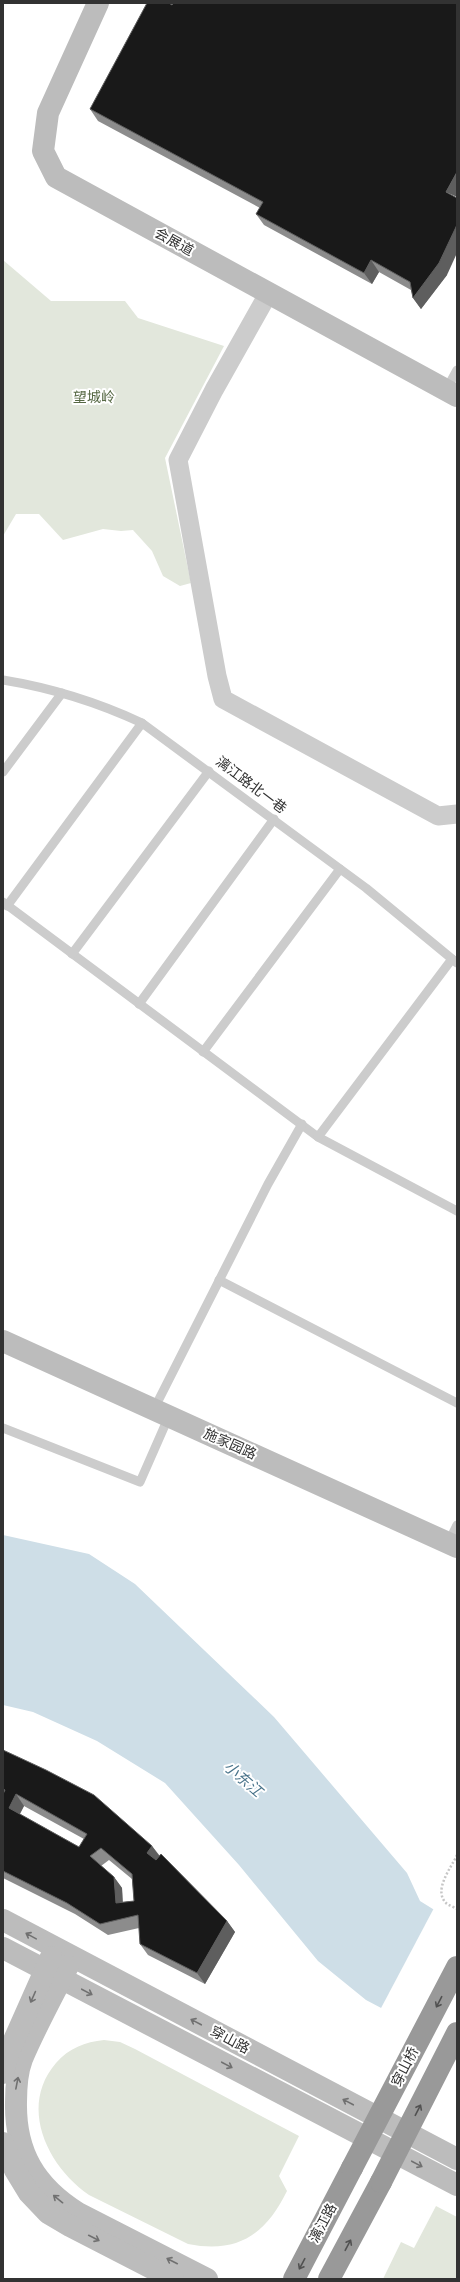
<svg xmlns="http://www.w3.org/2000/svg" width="460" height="2282" viewBox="0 0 460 2282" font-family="Signika,'Noto Sans SC',sans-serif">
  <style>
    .green { fill: #e2e7dc }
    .water { fill: #cedee7 }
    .pier { fill: #fff }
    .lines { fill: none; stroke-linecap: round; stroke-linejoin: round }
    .path { stroke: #c6c6c6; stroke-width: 2.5; stroke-dasharray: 2 2; stroke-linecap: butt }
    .lane { stroke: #ccc; stroke-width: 9 }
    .street { stroke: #ccc; stroke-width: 19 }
    .secondary { stroke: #bcbcbc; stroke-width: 22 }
    .highway { stroke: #999; stroke-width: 22 }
    .highway-bridge { stroke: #999; stroke-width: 22 }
    .wall { fill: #8c8c8c; fill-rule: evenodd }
    .shaded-wall { fill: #5e5e5e }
    .building { fill: #191919; stroke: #5e5e5e; fill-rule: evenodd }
    .oneway { stroke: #707070 }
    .oneway2 { stroke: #515151 }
    .labels { text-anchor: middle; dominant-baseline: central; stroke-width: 4; stroke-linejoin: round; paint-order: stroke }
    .street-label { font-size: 14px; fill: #323232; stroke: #fff }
    .park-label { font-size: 14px; fill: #566844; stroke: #fff }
    .water-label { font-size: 15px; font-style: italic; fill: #49738a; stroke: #fff }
  </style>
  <rect width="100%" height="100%" fill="#fff"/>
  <!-- green -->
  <g class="green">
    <polygon points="3,260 51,301 125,301 138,318 224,346 165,458 191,583 180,586 163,576 152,551 133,530 121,531 103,529 63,540 39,514 16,514 3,536"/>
    <path d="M104 2040 120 2042 135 2049 299 2136 279 2176 287 2191C266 2234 238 2254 188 2244L89 2195C48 2167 18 2107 56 2063 69 2048 85 2042 104 2040Z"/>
    <polygon points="436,2206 457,2217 457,2279 383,2279 401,2242 414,2248"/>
  </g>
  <!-- water -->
  <polygon class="water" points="3,1535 89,1554 135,1584 274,1717 407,1873 420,1901 457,1924 457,2048 366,2000 318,1961 239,1865 165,1783 97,1741 33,1712 3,1705"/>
  <!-- pier -->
  <polygon class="pier" points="434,1908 457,1922 457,2050 380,2010"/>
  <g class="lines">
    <!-- path -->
    <path class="path" d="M457 1855C451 1868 433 1890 446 1903 448 1905 454 1907 457 1909"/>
    <!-- lane -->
    <g class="lane">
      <polyline points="446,390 457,370"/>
      <path d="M3 680C52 688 97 702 142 723L366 888 457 963"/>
      <polyline points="3,772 62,693"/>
      <polyline points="3,902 318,1137 457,1211"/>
      <polyline points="7,906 142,723"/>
      <polyline points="72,954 209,771"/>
      <polyline points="139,1004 274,819"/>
      <polyline points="203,1052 340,869"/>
      <polyline points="318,1137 452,959"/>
      <polyline points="219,1280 457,1403"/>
      <polyline points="154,1409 268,1184 302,1124"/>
      <polyline points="3,1428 140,1482 169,1416"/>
      <polyline points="448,1543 457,1525"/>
    </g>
    <!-- street -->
    <polyline class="street" points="268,294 214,390 178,460 217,676 223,699 438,816 457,814"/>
    <!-- secondary -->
    <g class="secondary">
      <polyline points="98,3 48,113 43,151 56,177 457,396"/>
      <polyline points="3,1341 457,1547"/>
      <polyline points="3,1920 457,2159"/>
      <polyline points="3,1948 457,2185"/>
      <path d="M68 1966C52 1997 35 2028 22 2059 17 2072 16 2088 16 2102 15 2152 35 2186 78 2213L207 2279"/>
      <polyline points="3,2073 7,2056 51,1957"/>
      <polyline points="3,2143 15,2170 29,2193 48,2213 70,2226 173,2279"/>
    </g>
    <!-- highway -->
    <g class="highway">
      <polyline points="294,2279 352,2168"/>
      <polyline points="329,2279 381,2182"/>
    </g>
    <!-- highway-bridge -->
    <g class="highway-bridge">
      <polyline points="352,2168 457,1967"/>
      <polyline points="381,2182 457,2033"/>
    </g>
  </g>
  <!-- wall -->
  <g class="wall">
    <polygon points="172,5 447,275 421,309 413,298 411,290 379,272 372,284 264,225 256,214 260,208 98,121 90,109"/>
    <path d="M3 1750 152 1846 160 1856 227 1921 235 1932 205 1984 148 1955 140 1944 139 1928 108 1935 75 1914 3 1878ZM24 1806 84 1839 79 1847 20 1814ZM109 1860 132 1879 134 1901 123 1902 122 1888 114 1877 101 1866Z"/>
  </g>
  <!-- shaded-wall -->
  <g class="shaded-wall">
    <polygon points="457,172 457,197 446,192"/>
    <polygon points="457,224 457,253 447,275 421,309 413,298"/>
    <polygon points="371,260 379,272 372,284 364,273"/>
    <polygon points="16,1794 24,1806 17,1819 9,1808"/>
    <polygon points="152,1846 160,1857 155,1864 147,1853"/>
    <polygon points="114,1877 122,1888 123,1915 116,1903"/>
    <polygon points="227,1921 235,1932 205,1984 197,1973"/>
  </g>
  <!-- building -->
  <g class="building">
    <polygon points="147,3 169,3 172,5 173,3 457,3 457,172 446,192 457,198 457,224 456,227 439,263 413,298 410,282 371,260 364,273 256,214 263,202 90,109"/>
    <path d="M3 1750 46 1770 94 1795 152 1846 147 1853 156 1860 161 1854 227 1921 197 1973 140 1944 138 1915 100 1924 67 1903 3 1871V1794L5 1790 3 1789ZM16 1794 87 1834 79 1847 9 1808ZM101 1848 132 1874 134 1901 116 1903 114 1877 90 1856Z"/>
  </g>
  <!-- one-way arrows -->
  <defs><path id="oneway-shaft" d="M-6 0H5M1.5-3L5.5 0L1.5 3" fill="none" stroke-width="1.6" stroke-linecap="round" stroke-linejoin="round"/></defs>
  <g class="oneway">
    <use href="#oneway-shaft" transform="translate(31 1936) rotate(-151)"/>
    <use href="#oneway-shaft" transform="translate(87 1992) rotate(28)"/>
    <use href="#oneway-shaft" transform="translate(33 1997) rotate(114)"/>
    <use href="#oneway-shaft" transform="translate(196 2022) rotate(-152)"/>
    <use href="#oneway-shaft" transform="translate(227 2065) rotate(28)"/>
    <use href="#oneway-shaft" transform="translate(17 2083) rotate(-79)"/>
    <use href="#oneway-shaft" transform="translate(348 2102) rotate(-152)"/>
    <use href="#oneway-shaft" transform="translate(417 2164) rotate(28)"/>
    <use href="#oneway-shaft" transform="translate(58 2199) rotate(-141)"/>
    <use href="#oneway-shaft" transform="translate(94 2238) rotate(27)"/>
    <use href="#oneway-shaft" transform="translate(172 2261) rotate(-153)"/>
  </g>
  <g class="oneway2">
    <use href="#oneway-shaft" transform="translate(439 2002) rotate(117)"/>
    <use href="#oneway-shaft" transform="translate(418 2110) rotate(-63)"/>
    <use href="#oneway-shaft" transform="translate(348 2245) rotate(-62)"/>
    <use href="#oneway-shaft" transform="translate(302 2264) rotate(118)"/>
  </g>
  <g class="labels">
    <!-- street labels -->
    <g class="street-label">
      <text transform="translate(174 242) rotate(29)">会展道</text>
      <text transform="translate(251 785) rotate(37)">漓江路北一巷</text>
      <text transform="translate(230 1444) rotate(24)">施家园路</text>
      <text transform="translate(230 2040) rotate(28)">穿山路</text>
      <text transform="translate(405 2067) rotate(-63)">穿山桥</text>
      <text transform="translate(323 2223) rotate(-62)">漓江路</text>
    </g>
    <!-- park labels -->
    <g class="park-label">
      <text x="94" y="397">望城岭</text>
    </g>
    <!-- water labels -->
    <g class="water-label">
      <text transform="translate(243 1779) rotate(41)">小东江</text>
    </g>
  </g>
  <!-- border -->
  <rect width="460" height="2282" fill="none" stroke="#323232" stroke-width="8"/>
</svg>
